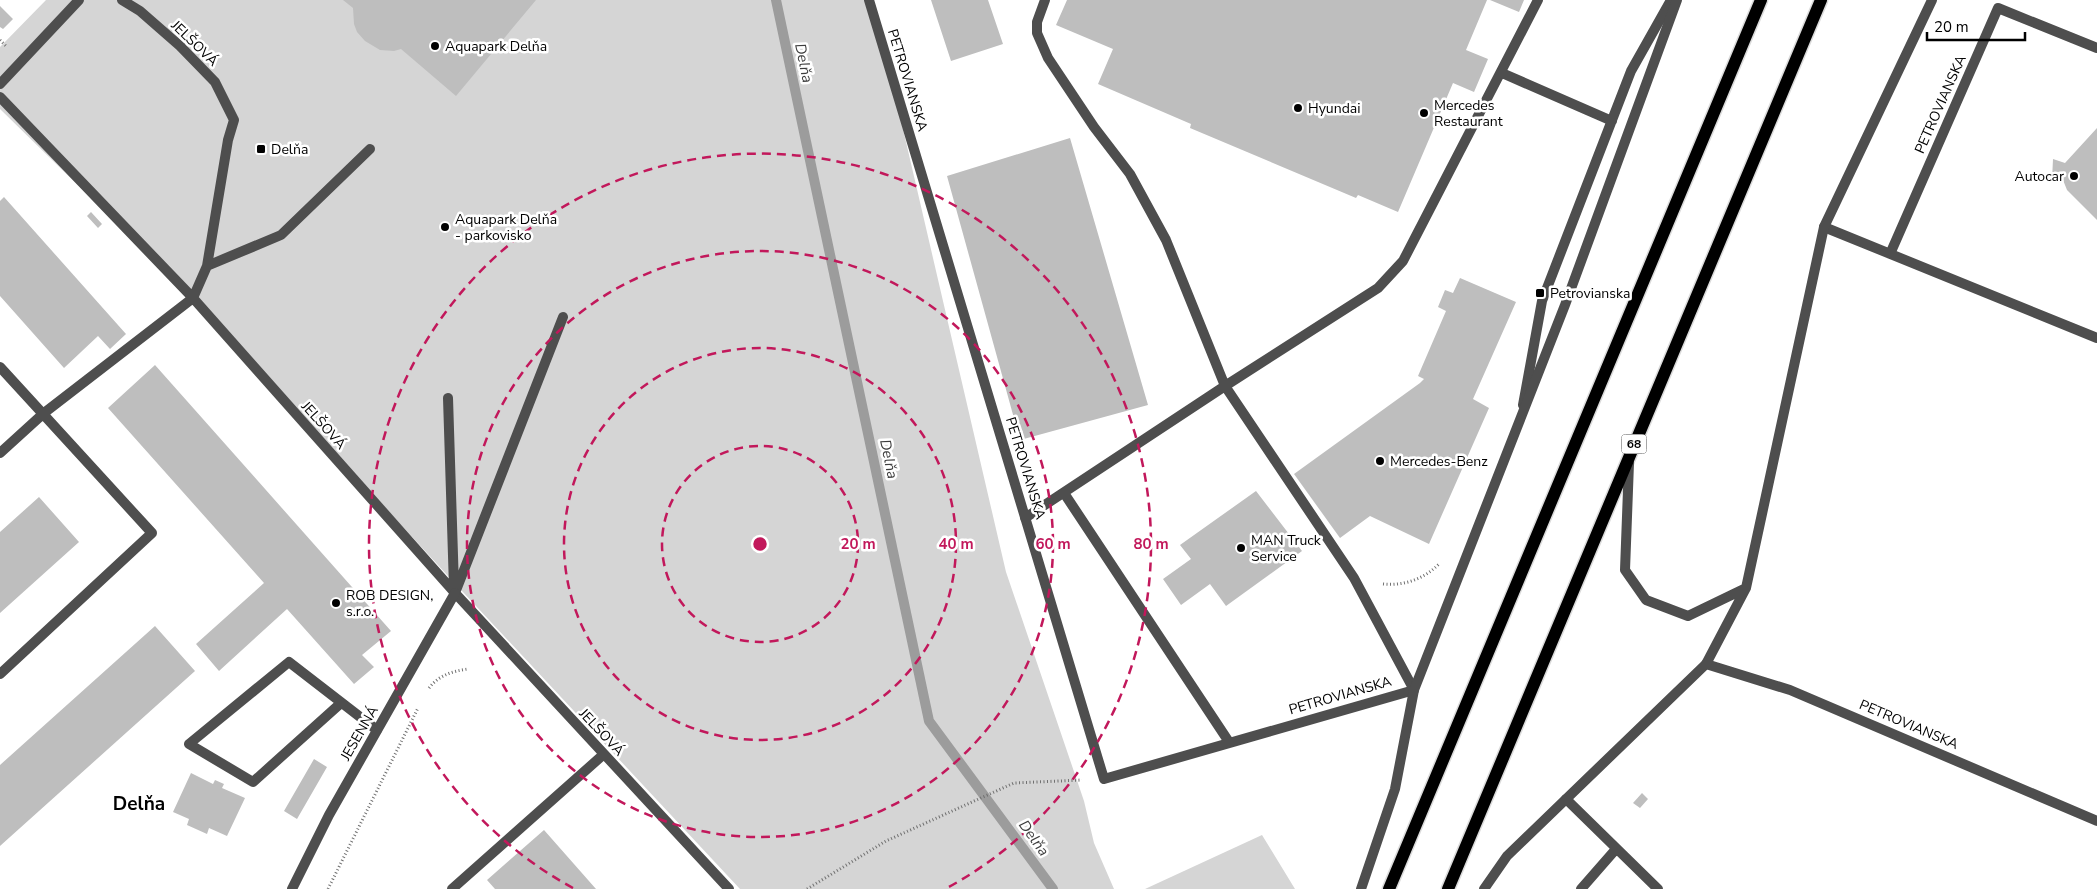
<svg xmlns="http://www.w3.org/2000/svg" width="2097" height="889" font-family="'Nunito Sans',sans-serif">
	<rect width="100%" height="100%" fill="#fff"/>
	<path fill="#d5d5d5" d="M46 0H873L1006 572 1084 801 1094 843 1114 889H740L448 576 193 298 0 109V47Z
		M1262 835 1295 889H1145Z"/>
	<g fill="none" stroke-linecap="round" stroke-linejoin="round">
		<path stroke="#9c9c9c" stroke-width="10" d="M776 0 929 721 1053 889"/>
	</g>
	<path fill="#bebebe" d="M343 0H536L456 96 401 49 394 51 380 50 365 41 357 32 354 24 353 8Z
		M931 0H988L1003 44 951 61Z
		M1067 0H1487L1466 50 1488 59 1474 92 1453 83 1398 212 1358 195 1356 198 1190 128 1191 124 1098 84 1113 49 1056 25Z
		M1490 0H1524L1519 12Z
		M0 6 13 19 3 29 0 27Z
		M2097 128V220L2067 190 2063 180 2051 183 2050 180H2052L2053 159 2065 163Z
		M1070 138 1148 405 1020 440 947 176Z
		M4 197 126 334 110 349 98 336 64 368 0 296V201Z
		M91 212 102 224 98 228 87 216Z
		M1460 278 1516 302 1473 399 1489 408 1429 544 1370 516 1340 538 1294 474 1420 383 1424 379 1418 376 1446 311 1438 307 1445 290 1453 293Z
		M155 365 391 631 362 655 374 667 354 684 287 609 219 671 196 644 264 583 108 408Z
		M1256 491 1302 551 1226 606 1210 584 1181 605 1163 579 1191 559 1180 545Z
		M39 497 79 542 0 613V532Z
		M155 626 195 671 0 846V765Z
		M314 759 327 767 297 819 284 811Z
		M191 773 213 784 215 780 224 784 222 788 245 798 227 836 209 828 207 834 187 825 189 819 173 812Z
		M1642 793 1648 799 1640 808 1633 803Z
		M544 830 596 889H495L487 880Z"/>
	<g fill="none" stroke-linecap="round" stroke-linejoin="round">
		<g stroke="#dbdbdb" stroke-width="15">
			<path id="primary" d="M1389 889 1761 0
				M1448 889 1821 0"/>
		</g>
		<path stroke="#707070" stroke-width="3" stroke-dasharray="1 2.5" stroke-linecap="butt" d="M0 40 7 47
			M1383 584C1404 586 1424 579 1439 564
			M429 688C439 675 453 671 468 669
			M328 889 418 708
			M807 889 886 841 1014 783 1082 780"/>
		<path stroke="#4e4e4e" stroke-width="10" d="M869 0 1104 779 1414 690 1354 578 1225 386 1166 240 1130 174 1094 127 1048 58 1037 33V22L1045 0
			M1502 73 1612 121
			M0 84 79 0
			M0 97 193 298 455 593 729 889
			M1824 227 2097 338
			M1890 254 1998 8 2097 48
			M207 266 281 235 370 149
			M0 367 152 533 0 674
			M448 398 454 587
			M1523 405 1542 301 1631 71 1671 0
			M0 453 44 413 193 298 207 266 228 140 234 120 215 82 180 46 140 11 122 0
			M1064 493 1229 742
			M1025 518 1225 386 1378 288 1403 261 1538 0
			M455 593 563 317
			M1706 664 1790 690 2097 821
			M341 703 253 782 189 744 289 662 377 730
			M1566 799 1658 889
			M452 889 604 754
			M1581 889 1616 849"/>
		<path stroke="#4e4e4e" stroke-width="10" d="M1629 463 1625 570 1646 600 1688 616 1746 588
			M292 889 329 815 455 593
			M1361 889 1395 789 1414 690 1565 305 1677 0
			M1484 889 1507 856 1706 664 1746 588 1824 227 1932 0"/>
		<use href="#primary" stroke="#000" stroke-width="12"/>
	</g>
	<g fill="none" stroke="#c2185b" stroke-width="2.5" stroke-dasharray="9 6">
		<circle cx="760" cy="544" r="98"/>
		<circle cx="760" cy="544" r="196"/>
		<circle cx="760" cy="544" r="293"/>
		<path d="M573 888A391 391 0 1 1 947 888"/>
	</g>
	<g fill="#000" stroke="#fff" stroke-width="2">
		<circle cx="435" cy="46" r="5"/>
		<circle cx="1298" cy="108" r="5"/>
		<circle cx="1424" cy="113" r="5"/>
		<rect x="256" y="144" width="10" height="10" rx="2.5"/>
		<circle cx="2074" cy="176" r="5"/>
		<circle cx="445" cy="227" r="5"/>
		<rect x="1535" y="288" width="10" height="10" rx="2.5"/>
		<circle cx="1380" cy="461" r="5"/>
		<circle cx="1241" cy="548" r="5"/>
		<circle cx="336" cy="603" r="5"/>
	</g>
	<g text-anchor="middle" stroke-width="5" stroke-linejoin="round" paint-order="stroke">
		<rect fill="#fff" stroke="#4c4c4c" stroke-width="1" x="1621.5" y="434.5" width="25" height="19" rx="4"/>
		<g font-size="12" font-weight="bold" fill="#000">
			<text x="1634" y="448">68</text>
		</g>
		<g font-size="14" fill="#000" stroke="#fff">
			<text transform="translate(195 43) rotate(44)" y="5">JELŠOVÁ</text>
			<text transform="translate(908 80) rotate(73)" y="5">PETROVIANSKA</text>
			<text transform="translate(1940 104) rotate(-66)" y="5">PETROVIANSKA</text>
			<text transform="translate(324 425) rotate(48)" y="5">JELŠOVÁ</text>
			<text transform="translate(1026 468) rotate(73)" y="5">PETROVIANSKA</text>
			<text transform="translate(1340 695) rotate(-16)" y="5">PETROVIANSKA</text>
			<text transform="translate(1909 724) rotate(23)" y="5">PETROVIANSKA</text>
			<text transform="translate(602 732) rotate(47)" y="5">JELŠOVÁ</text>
			<text transform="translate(359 733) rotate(-60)" y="5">JESENNÁ</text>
		</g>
		<g font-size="14" fill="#000" stroke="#fff" text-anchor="start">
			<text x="445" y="51">Aquapark Delňa</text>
			<text x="1434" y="110">Mercedes<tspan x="1434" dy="16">Restaurant</tspan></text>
			<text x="1308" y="113">Hyundai</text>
			<text x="271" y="154">Delňa</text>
			<text x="2064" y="181" text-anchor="end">Autocar</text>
			<text x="455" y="224">Aquapark Delňa<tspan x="455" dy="16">- parkovisko</tspan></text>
			<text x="1550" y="298">Petrovianska</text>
			<text x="1390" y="466">Mercedes-Benz</text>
			<text x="1251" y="545">MAN Truck<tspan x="1251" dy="16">Service</tspan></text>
			<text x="346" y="600">ROB DESIGN,<tspan x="346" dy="16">s.r.o.</tspan></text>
		</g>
		<g font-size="15" font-style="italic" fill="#3d3d3d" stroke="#fff">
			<text transform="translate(804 63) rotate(78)" y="5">Delňa</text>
			<text transform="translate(889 459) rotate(78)" y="5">Delňa</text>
			<text transform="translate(1034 838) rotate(54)" y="5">Delňa</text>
		</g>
		<g font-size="19" font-weight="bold" fill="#000" stroke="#fff">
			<text x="139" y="810">Delňa</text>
		</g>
	</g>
	<circle cx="760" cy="544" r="8" fill="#c2185b" stroke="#fff" stroke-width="2.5"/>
	<g font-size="15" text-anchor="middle" font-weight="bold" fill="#c2185b" stroke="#fff" stroke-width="5" stroke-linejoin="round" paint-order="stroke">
		<text x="858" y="549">20 m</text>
		<text x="956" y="549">40 m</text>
		<text x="1053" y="549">60 m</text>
		<text x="1151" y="549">80 m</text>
	</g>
	<path d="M1927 32v8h98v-8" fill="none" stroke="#000000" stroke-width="2.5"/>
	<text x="1934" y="32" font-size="15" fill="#000000" stroke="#ffffff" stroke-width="4" paint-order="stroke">20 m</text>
</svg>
